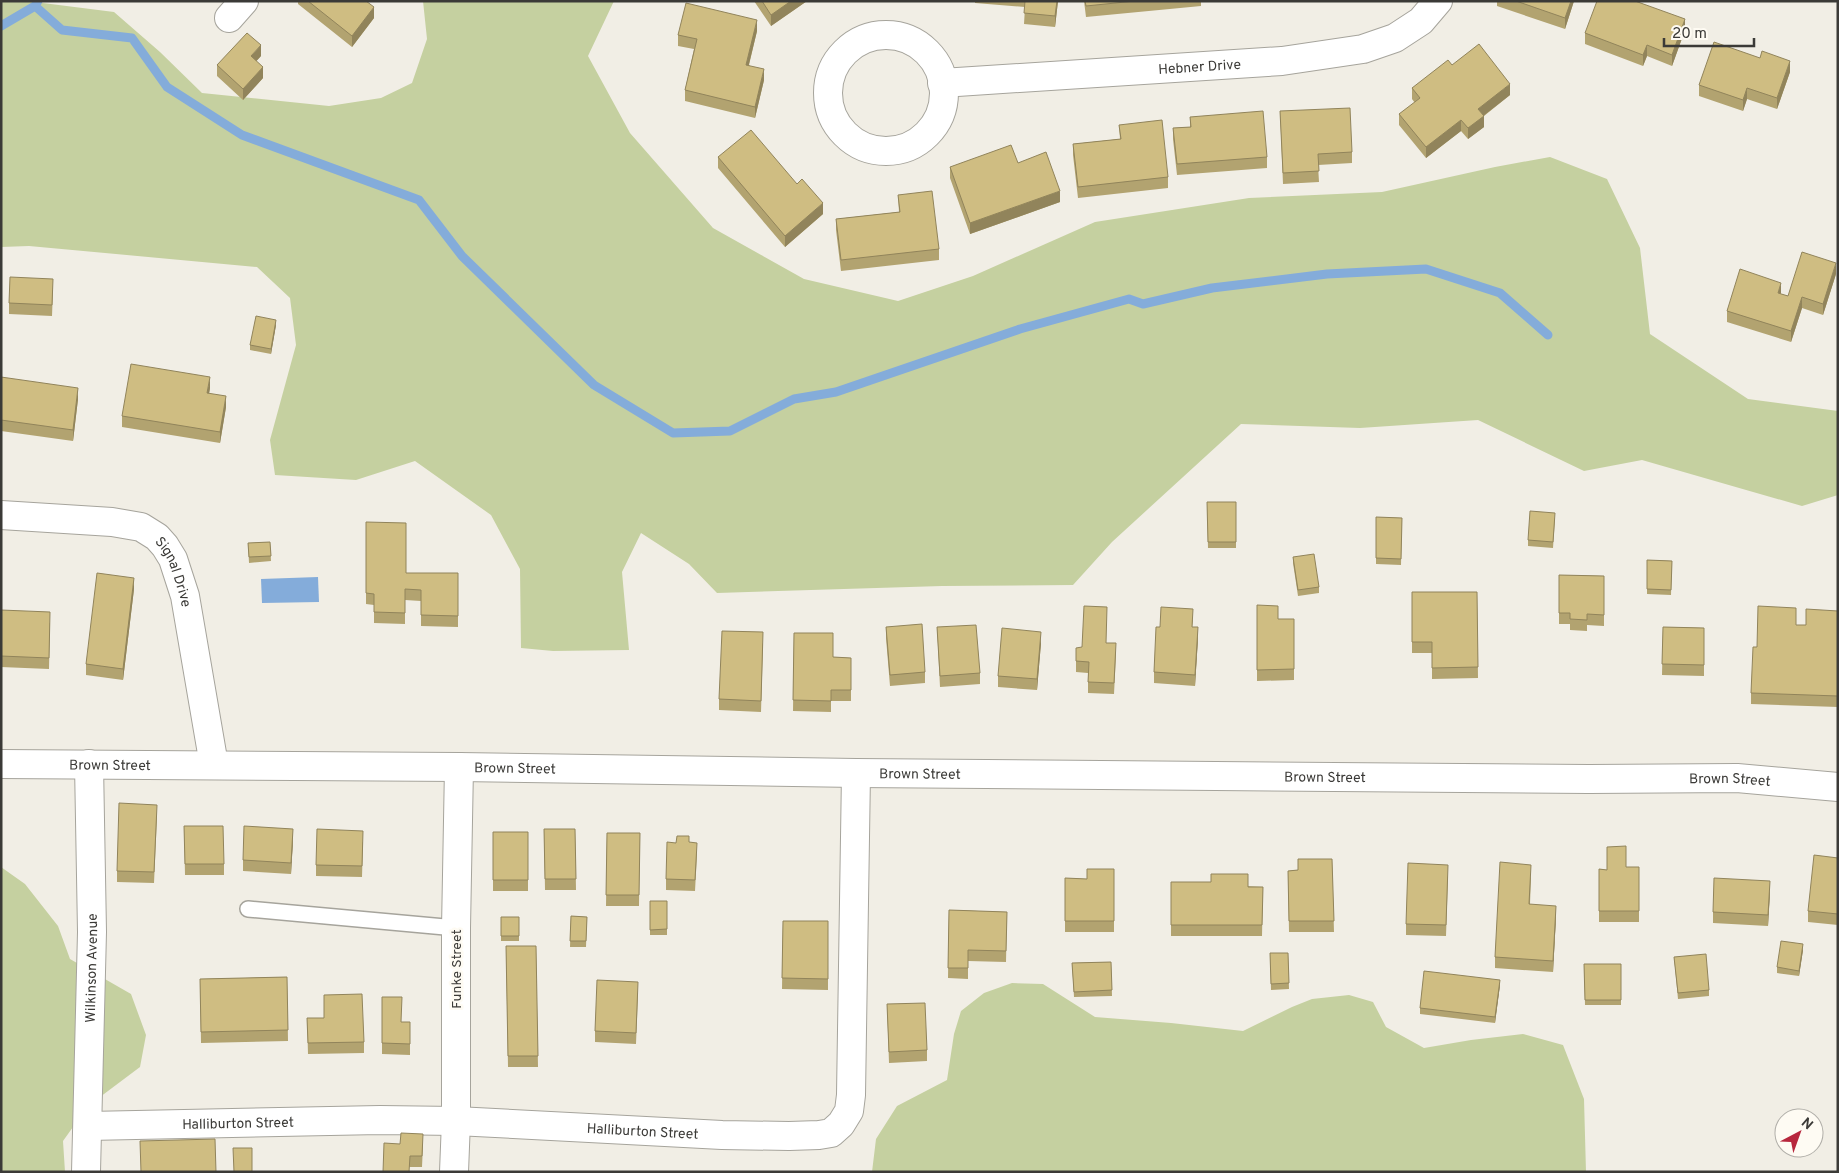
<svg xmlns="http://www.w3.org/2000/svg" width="1839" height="1173" font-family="Overpass,sans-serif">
	<rect width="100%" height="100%" fill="#f1eee5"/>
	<path fill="#c5d0a0" d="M1 1H27L114 12 160 52 202 93 329 106 381 98 412 83 427 39 423 1H614L588 56 630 133 713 228 804 279 898 301 973 276 1095 222 1249 198 1382 192 1495 167 1550 157 1607 179 1640 248 1650 334 1748 399 1838 411V495L1802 506 1642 460 1584 471 1478 420 1360 428 1241 424 1112 542 1073 585 942 586 717 593 689 564 641 533 622 572 629 650 553 651 521 648 520 569 491 515 415 461 356 480 275 475 270 440 296 345 290 298 257 267 29 246 1 247Z
		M1 867 25 884 58 926 70 959 131 994 146 1035 140 1067 88 1106 63 1141 65 1172H1Z
		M1012 983 1043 984 1095 1017 1171 1023 1243 1031 1292 1007 1312 999 1349 995 1373 1002 1386 1027 1424 1048 1471 1040 1523 1034 1563 1045 1584 1099 1586 1172H872L876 1139 897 1106 947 1080 954 1034 961 1011 984 993Z"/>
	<path fill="#84acda" d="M318 577 319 602 262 603 261 579Z"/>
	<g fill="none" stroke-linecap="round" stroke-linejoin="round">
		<path stroke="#84acda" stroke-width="9" d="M35 6 62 30 132 38 167 87 242 135 419 200 462 256 594 385 673 433 730 431 794 399 836 392 1020 329 1129 299 1143 304 1212 288 1327 274 1426 269 1500 293 1548 335
			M1 26 35 6 38 1"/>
		<g stroke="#a6a49c" stroke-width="18">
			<path id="service" d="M248 909 456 928"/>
		</g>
		<g stroke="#a6a49c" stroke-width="30">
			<g id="minor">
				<path d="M229 18 244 1"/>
				<circle cx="886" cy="93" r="58"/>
				<path id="s1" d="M942 83 1282 61 1363 49 1395 38 1421 21 1438 1"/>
				<path id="s2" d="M1 515 112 522 141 527 157 537 165 546 173 559 185 596 214 765"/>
				<path id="s3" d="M88 1126 380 1120 456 1121 722 1135 789 1136 819 1135 831 1133 841 1124 849 1111 851 1095 856 773"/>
				<path id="s4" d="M86 1172 92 932 89 764"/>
				<path d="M454 1172 456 1121V928L459 767"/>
			</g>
		</g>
		<g stroke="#a6a49c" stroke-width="30">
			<g id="tertiary">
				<path id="s5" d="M1 764 459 767 856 773 1589 779 1737 778 1838 787"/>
			</g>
		</g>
		<use href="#service" stroke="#fff" stroke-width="15"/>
		<use href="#minor" stroke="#fff" stroke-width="28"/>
		<use href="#tertiary" stroke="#fff" stroke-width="28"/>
	</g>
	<path fill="#b2a370" d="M298 1H366L374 18 352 47 298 4Z
		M754 1H807L771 26Z
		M975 1H1058L1055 27 1024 24 1025 7 975 3Z
		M1084 1H1201V6L1086 17Z
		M1497 1H1574L1565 29 1497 6Z
		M1685 30 1672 66 1647 56 1643 66 1585 44V33Z
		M757 31 749 65 764 80 755 118 685 101V90L694 49 678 46V35Z
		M261 56 256 61 263 78 243 100 217 76V65Z
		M1452 65 1510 95 1484 116V127L1468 139 1461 131 1426 158 1399 125V114L1415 103 1412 99V88Z
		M1790 72 1777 109 1747 99 1743 111 1699 96V85Z
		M1280 111 1352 152V163L1318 165 1319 182 1283 184Z
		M1190 117 1267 157V168L1177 175 1173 139V128L1190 127Z
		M1119 125 1168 177V188L1078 198 1073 155V144L1120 139Z
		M718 157 823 214 785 247 718 168Z
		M1018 163 1060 202 970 234 950 178V167Z
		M898 195 939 249V260L841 271 836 230V219L899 212Z
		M1836 274 1823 315 1802 308 1791 342 1727 322V311L1781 294 1788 296Z
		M53 290 52 316 9 314V303Z
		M276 325 271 354 250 350V345Z
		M1 377 78 399 73 441 1 431Z
		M210 388 209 394 226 407 220 443 122 427V416Z
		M1207 502H1236V548H1208Z
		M1376 517 1402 518 1401 565 1376 564Z
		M1555 518 1553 548 1528 546V540Z
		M366 522 406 573H458V627L421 626V601L405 600V624L374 623V605L366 604Z
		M270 542 271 561 249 563 248 543Z
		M1293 557 1319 587V593L1298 596 1293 563Z
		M1647 560 1672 561 1671 595 1647 594Z
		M1559 575 1604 576V626L1587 625V631L1570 630V624H1559Z
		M134 589 123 680 86 675V664Z
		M1412 592H1477L1478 678 1432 679V653H1412Z
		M1257 605 1278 619H1294V680L1257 681Z
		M1 610 50 623 49 669 1 667Z
		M1838 611V707L1751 704V693L1757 647 1796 625H1806Z
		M1193 620 1192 627 1198 638 1195 686 1154 683V672L1160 627Z
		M886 627 925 672V683L890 686 886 638Z
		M937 627 980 673V684L940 687Z
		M1663 627 1704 628V676L1662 675Z
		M794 633 833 657 851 658V701H831V712L793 711Z
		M763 643 761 712 719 710V699Z
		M1041 643 1037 690 998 687V676Z
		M1106 643 1116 654 1114 694 1088 693V673L1076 672V661Z
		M157 816 154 883 117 882V871Z
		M184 826 224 864V875H185Z
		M544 829H575L576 890H545Z
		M493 832H528V891H493Z
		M607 833H640L639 906H606Z
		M293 840 291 874 243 871V860Z
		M363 842 362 877 316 876V865Z
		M689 842 697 854 695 891 666 890V879Z
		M1838 858V925L1808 922V911Z
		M1298 859H1332L1334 932H1289L1288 871 1298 870Z
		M1626 867H1639V922H1599V869L1607 870Z
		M1114 869V932H1065V878L1087 879Z
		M1448 876 1446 936 1406 935V924Z
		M1531 876 1530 904 1556 917 1553 972 1495 968V957Z
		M1171 882 1263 887 1262 936H1171Z
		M1770 892 1768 926 1713 923V912Z
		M650 901H667V935H650Z
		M949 910 1007 912 1006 962 968 961V979L948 978Z
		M571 916 587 917 586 947H570Z
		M501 917H519V941H501Z
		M783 921H828V990L782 989Z
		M506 946H536L538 1067H508Z
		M1803 950 1799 976 1777 973V967Z
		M1270 953H1288L1289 989 1271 990Z
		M1674 957 1709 990V996L1678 999Z
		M1111 962 1112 996 1074 997 1072 963Z
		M1584 964H1621V1005H1585Z
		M287 977 288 1041 201 1043 200 979Z
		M1500 985 1495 1023 1420 1014V1008Z
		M638 993 636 1044 595 1042V1031Z
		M382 997 401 1022H410V1055L382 1054Z
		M887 1004 927 1050V1061L889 1063Z
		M307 1018 364 1042V1053L308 1054Z
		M423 1145 422 1167H410L383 1172Z"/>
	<path fill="#91845b" d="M791 1H807L771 26V15Z
		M1057 1H1058L1055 27V16Z
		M1571 1H1574L1565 29V18Z
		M374 7V18L352 47V36Z
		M1685 19V30L1672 66V55Z
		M757 20V31L746 76V65Z
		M261 45V56L251 67V56Z
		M1647 45V56L1643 66V55Z
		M1790 61V72L1777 109V98Z
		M263 67V78L243 100V89Z
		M764 69V80L755 118V107Z
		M1510 84V95L1478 120V109Z
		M1747 88V99L1743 111V100Z
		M1484 116V127L1468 139V128Z
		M1461 120V131L1426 158V147Z
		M1060 191V202L970 234V223Z
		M823 203V214L785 247V236Z
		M1836 263V274L1823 315V304Z
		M1781 283V294L1778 293Z
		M1802 297V308L1791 342V331Z
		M276 320V325L271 354V349Z
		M210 377V388L207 404V393Z
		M78 388V399L73 441V430Z
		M226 396V407L220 443V432Z
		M134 578V589L123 680V669Z
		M1198 627V638L1195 686V675Z
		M1041 632V643L1037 690V679Z
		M293 829V840L291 874V863Z
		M1770 881V892L1768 926V915Z
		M1556 906V917L1553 972V961Z
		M1803 944V950L1799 976V971Z
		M1500 980V985L1495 1023V1017Z"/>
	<path fill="#cfbd82" stroke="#91845b" d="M308 1H366L374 7 352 36Z
		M762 1H791L771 15Z
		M1025 1H1057L1055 16 1024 13Z
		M1085 1H1135L1086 6Z
		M1516 1H1571L1565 18Z
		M1597 1H1635L1685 19 1672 55 1647 45 1643 55 1585 33Z
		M686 3 757 20 746 65 764 69 755 107 685 90 697 39 678 35Z
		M247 33 261 45 251 56 263 67 243 89 217 65Z
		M1714 42 1760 58 1762 51 1790 61 1777 98 1747 88 1743 100 1699 85Z
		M1479 44 1510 84 1478 109 1484 116 1468 128 1461 120 1426 147 1399 114 1420 98 1412 88 1448 60 1452 65Z
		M1350 108 1352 152 1318 154 1319 171 1283 173 1280 111Z
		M1263 111 1267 157 1177 164 1173 128 1191 127 1190 117Z
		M1162 120 1168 177 1078 187 1073 144 1121 139 1119 125Z
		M751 130 797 184 802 179 823 203 785 236 718 157Z
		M1011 145 1018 163 1046 152 1060 191 970 223 950 167Z
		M932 191 939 249 841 260 836 219 900 212 898 195Z
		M1802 252 1836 263 1823 304 1802 297 1791 331 1727 311 1740 269 1781 283 1778 293 1788 296Z
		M10 277 53 279 52 305 9 303Z
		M256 316 276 320 271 349 250 345Z
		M131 364 210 377 207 393 226 396 220 432 122 416Z
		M1 377 78 388 73 430 1 420Z
		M1207 502H1236V542H1208Z
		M1530 511 1555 513 1553 542 1528 540Z
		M1376 517 1402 518 1401 559 1376 558Z
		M366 522 406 523V573H458V616L421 615V590L405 589V613L374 612V594L366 593Z
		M270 542 271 556 249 557 248 543Z
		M1314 554 1319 587 1298 590 1293 557Z
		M1647 560 1672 561 1671 590 1647 589Z
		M97 573 134 578 123 669 86 664Z
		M1559 575 1604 576V615L1587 614V620L1570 619V613H1559Z
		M1412 592H1477L1478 667 1432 668V642H1412Z
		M1257 605 1278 606V619H1294V669L1257 670Z
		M1084 606 1107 607 1106 643H1116L1114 683 1088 682 1089 662 1076 661V648L1082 647Z
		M1758 606 1796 608V625H1806V609L1838 611V696L1751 693 1753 647H1757Z
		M1161 607 1193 609 1192 627H1198L1195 675 1154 672 1156 627H1160Z
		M1 610 50 612 49 658 1 656Z
		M922 624 925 672 890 675 886 627Z
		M976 625 980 673 940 676 937 627Z
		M1663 627 1704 628V665L1662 664Z
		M1002 628 1041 632 1037 679 998 676Z
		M722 631 763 632 761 701 719 699Z
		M794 633H833V657L851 658V690H831V701L793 700Z
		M119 803 157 805 154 872 117 871Z
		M184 826H223L224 864H185Z
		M244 826 293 829 291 863 243 860Z
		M317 829 363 831 362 866 316 865Z
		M544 829H575L576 879H545Z
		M493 832H528V880H493Z
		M607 833H640L639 895H606Z
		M677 836H689V842L697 843 695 880 666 879 667 842 676 843Z
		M1626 846V867H1639V911H1599V869L1607 870V847Z
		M1814 855 1838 858V914L1808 911Z
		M1298 859H1332L1334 921H1289L1288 871 1298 870Z
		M1500 862 1531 865 1529 904 1556 906 1553 961 1495 957Z
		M1408 863 1448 865 1446 925 1406 924Z
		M1087 869H1114V921H1065V878L1087 879Z
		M1211 874H1248V887H1263L1262 925H1171V882H1211Z
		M1714 878 1770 881 1768 915 1713 912Z
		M650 901H667V929L650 930Z
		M949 910 1007 912 1006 951 968 950V968H948Z
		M571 916 587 917 586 941H570Z
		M501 917H519V936H501Z
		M783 921H828V979L782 978Z
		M1781 941 1803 944 1799 971 1777 967Z
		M506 946H536L538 1056H508Z
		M1270 953H1288L1289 983 1271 984Z
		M1706 954 1709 990 1678 993 1674 957Z
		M1111 962 1112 990 1074 992 1072 963Z
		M1584 964H1621V1000H1585Z
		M1424 971 1500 980 1495 1017 1420 1008Z
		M287 977 288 1030 201 1032 200 979Z
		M597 980 638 982 636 1033 595 1031Z
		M362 994 364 1042 308 1043 307 1018H324V995Z
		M382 997H402L401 1022H410V1044L382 1043Z
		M925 1003 927 1050 889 1052 887 1004Z
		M401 1133 423 1134 422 1156H410L409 1172H383L384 1143 400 1144Z
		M215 1139 216 1172H141L140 1141Z
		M233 1148H252V1172H234Z"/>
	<g text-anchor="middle" stroke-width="5" stroke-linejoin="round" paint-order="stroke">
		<g font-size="14" fill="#3b3a37" stroke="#fefbf3">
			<text dy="5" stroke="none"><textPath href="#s1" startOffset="258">Hebner Drive</textPath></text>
			<text dy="5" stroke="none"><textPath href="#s2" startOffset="199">Signal Drive</textPath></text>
			<text dy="5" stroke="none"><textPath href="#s5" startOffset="109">Brown Street</textPath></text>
			<text dy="5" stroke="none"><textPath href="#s5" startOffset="514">Brown Street</textPath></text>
			<text dy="5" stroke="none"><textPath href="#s5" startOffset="919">Brown Street</textPath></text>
			<text dy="5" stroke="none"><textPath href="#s5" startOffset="1324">Brown Street</textPath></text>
			<text dy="5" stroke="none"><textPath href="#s5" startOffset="1729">Brown Street</textPath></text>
			<text dy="5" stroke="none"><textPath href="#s4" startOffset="204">Wilkinson Avenue</textPath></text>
			<text transform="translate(456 969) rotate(-90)" y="5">Funke Street</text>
			<text dy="5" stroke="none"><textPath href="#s3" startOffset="150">Halliburton Street</textPath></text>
			<text dy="5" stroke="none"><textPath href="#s3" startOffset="555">Halliburton Street</textPath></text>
		</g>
	</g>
	<rect width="1839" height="1173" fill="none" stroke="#3b3a37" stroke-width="5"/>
	<g transform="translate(1799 1133) rotate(41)"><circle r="24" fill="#fefbf3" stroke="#b0aea8"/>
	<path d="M0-4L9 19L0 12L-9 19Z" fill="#b7263c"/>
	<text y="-8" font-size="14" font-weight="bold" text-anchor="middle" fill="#3b3a37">N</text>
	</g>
	<path d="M1664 38v8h90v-8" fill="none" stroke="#3b3a37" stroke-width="2.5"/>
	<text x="1672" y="38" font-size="15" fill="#3b3a37" stroke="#fefbf3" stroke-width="4" paint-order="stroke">20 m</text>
</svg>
